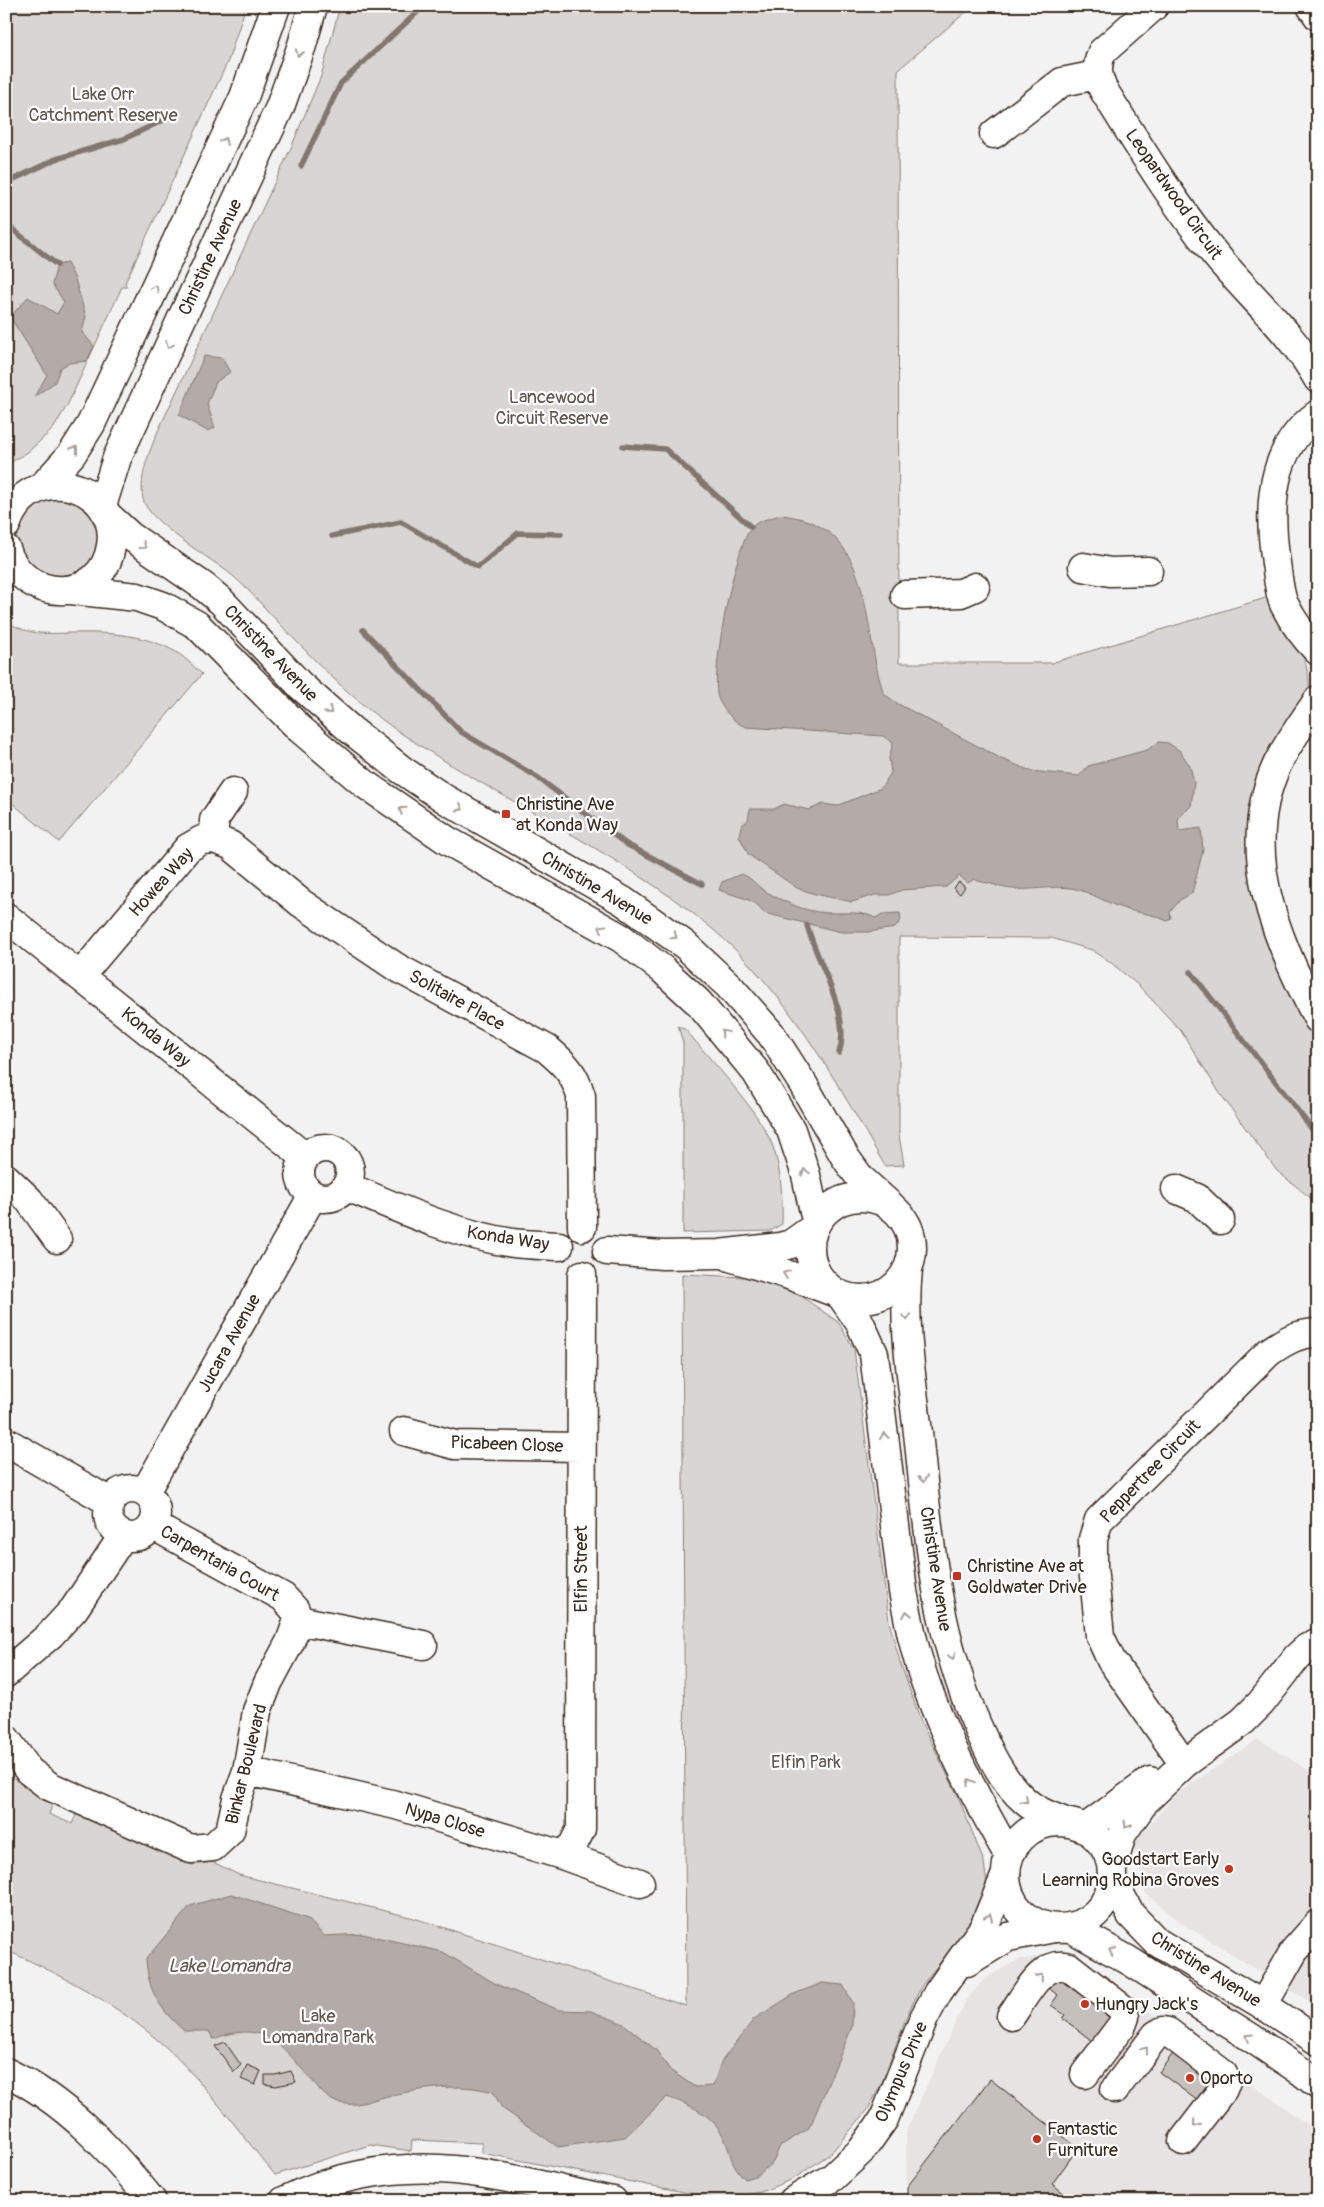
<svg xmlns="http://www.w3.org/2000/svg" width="1324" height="2207" font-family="Pangolin,sans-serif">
	<rect width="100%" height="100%" fill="#f3f2f2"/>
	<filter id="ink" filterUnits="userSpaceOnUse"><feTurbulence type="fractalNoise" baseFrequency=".02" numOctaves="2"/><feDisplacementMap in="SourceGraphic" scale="10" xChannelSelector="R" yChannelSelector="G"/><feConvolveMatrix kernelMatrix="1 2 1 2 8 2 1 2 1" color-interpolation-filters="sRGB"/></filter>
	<g filter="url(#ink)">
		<path fill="#e6e3e2" d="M1258 1739 1318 1776V2007L1183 1924 1146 1894 1133 1844 1176 1794Z
			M1050 1954 1089 1971 1199 2045 1309 2126 1318 2135V2201H907L906 2131 965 2002 985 1978 1018 1960Z"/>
		<path fill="#d8d5d2" stroke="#8a8078" d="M6 6H246L228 61 125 283 127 287H122L68 404 53 429 28 452 6 465Z
			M340 6H973L898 70 899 663H1051L1269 597C1286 626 1311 656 1309 690L1255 793 1309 1027 1318 1042V1204L1277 1171 1219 1092 1181 1031 1139 986 1109 961 1092 950 1051 938 899 937V1135L904 1165 885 1166C835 1079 787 991 709 926 613 848 497 799 395 729 351 699 315 661 279 623 264 608 250 590 233 576 213 559 148 523 143 499 139 475 149 453 158 431L290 150 321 76Z
			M55 498C81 500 99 517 98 543 98 551 94 562 88 568 82 574 72 578 64 582L22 565 14 546 16 526 36 503Z
			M6 621C31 637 48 633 76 633 109 632 147 635 176 652 186 658 194 667 202 674L59 842 6 798Z
			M678 1026 686 1030C711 1061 757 1108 772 1144 781 1167 783 1199 782 1224L770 1231 683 1233V1043Z
			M682 1274 744 1277 783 1287 801 1296 838 1322 854 1349 889 1621 900 1662 922 1724 958 1796 984 1862 987 1885 972 1923 922 1985 908 2013 881 2085 867 2111 830 2154 795 2178 761 2192 720 2199 482 2153V2143L412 2140 411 2151 370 2145 275 2175C245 2139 217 2100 185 2066 136 2014 71 1979 6 1950V1761L33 1791 53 1803 49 1814 72 1824 77 1812 192 1865 213 1862 239 1875 414 1918 686 2006Z"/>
		<path fill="#b2aba7" stroke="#827770" d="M67 263 75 279 86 317 82 332 94 346 87 361 69 363 60 368 55 382 34 397 47 375 10 317 28 297 57 314 64 302 52 284 57 265Z
			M204 356 222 358 230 372 216 382 207 404 215 428 207 431 179 415Z
			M780 515C877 523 860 626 884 694L900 705 1002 759 1031 771 1079 776 1088 766 1147 750 1159 742 1168 743 1180 751 1190 766 1194 783 1191 806 1178 819 1179 831 1201 828 1203 850 1192 893 1180 900 1170 912 1171 918 1167 921C1149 912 1139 914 1122 908 1107 903 1092 893 1076 889 1050 883 1019 896 992 884 985 882 981 883 974 879L968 883 959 876 946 887 902 890 889 895H875L852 902 815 894 797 888 749 855 739 836 741 826 748 820 750 809H774L784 804 809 810 823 804 837 806 881 788 891 773 889 758 893 743 883 736 746 727C734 723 723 710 718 698 710 675 735 544 752 527 758 520 771 518 780 515Z
			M741 874C751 877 754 883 762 889 776 898 793 906 808 910 833 917 856 908 876 918L882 914 900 913 901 920 895 928 868 932H841L764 913C757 898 733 896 719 890L722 882Z
			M231 1894 308 1919 324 1936 363 1934 443 1952 496 1984 559 2010 591 2011 624 2024 656 2050 670 2070 695 2087 713 2086 721 2062 754 2019 794 1994 822 1983 843 1985 853 2003 852 2027 812 2122 808 2129 780 2146 773 2162 758 2175 745 2179C734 2167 733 2163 728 2148 718 2117 696 2107 667 2097L625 2137 558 2147 502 2108 493 2092C459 2082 419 2089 384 2097 368 2101 357 2107 340 2103 331 2102 321 2092 316 2085 282 2048 270 2018 213 2039L209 2031H184C160 2009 148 1992 146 1959L190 1906Z"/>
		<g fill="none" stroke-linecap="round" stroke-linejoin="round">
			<path stroke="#827770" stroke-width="5.5" d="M301 166 341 83 424 6
				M6 183 56 159 124 139 174 115
				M6 224 57 265
				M623 446 665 449 751 527
				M332 536 401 522 478 567 518 533 561 534
				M363 630 461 732 537 777 626 844 702 884
				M807 925C817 963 852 1015 839 1053
				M1191 972 1318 1137"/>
		</g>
		<path fill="#c6c0bd" stroke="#3b2a1e" d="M959 882 965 887 960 894 953 888Z
			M1078 1972 1117 2000 1106 2015 1112 2019 1095 2043 1062 2018 1065 2015 1051 2005 1058 1995 1048 1988 1057 1977 1068 1986Z
			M225 2042 241 2065 234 2072 215 2046Z
			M1175 2051 1218 2083 1202 2104 1159 2072Z
			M247 2065 261 2071 255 2085 241 2079Z
			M291 2071 296 2082 276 2086 265 2084V2075H275Z
			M990 2079 1078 2148 1052 2184 1074 2201H907V2187Z"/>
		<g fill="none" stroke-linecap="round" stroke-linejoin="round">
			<g stroke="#3b2a1e" stroke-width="31">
				<path id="minor" d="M1154 6 1102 52C1096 66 1097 75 1103 89 1138 145 1172 201 1214 253 1248 295 1292 332 1318 379
					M1311 6 1318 16
					M994 134 1062 82 1097 75
					M1318 414C1269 449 1268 509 1276 563 1278 576 1279 593 1284 604 1292 620 1305 638 1318 651
					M1083 567 1110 572 1148 571
					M905 595 961 593 975 587
					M1318 700C1304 721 1288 742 1277 765 1237 851 1277 942 1318 1019
					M214 839 230 845 301 903 396 967 547 1049C565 1064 574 1073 581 1096L582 1227
					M6 917 305 1157
					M80 976 188 848 202 840 214 839V820L233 792
					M300 1173a25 25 0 1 1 50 0a25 25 0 1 1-50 0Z
					M6 1178 29 1200 57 1239
					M346 1186C400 1209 454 1234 513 1243 528 1245 544 1245 559 1246
					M1176 1189 1197 1198 1220 1220
					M607 1251 663 1255 719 1254 780 1247 791 1244 812 1229
					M730 1257 786 1274 831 1291
					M404 1431 455 1445 580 1447
					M6 1442 110 1502
					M108 1513a24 24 0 1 1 48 0a24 24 0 1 1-48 0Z
					M145 1492 313 1195
					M154 1526 283 1597 295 1610 298 1620 423 1645
					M6 1673 50 1635 74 1609 123 1536
					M6 1739 29 1771 49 1786 191 1849 213 1847 230 1831 237 1799 247 1771 257 1711 268 1683 290 1642 298 1620
					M1184 1764 1111 1660 1100 1636 1093 1567V1539L1099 1520 1269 1352C1285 1341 1298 1333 1318 1333
					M247 1771 396 1805 562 1855 640 1883
					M1084 1829 1150 1781
					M562 1855 573 1845 581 1829 582 1275
					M1112 1869 1122 1834 1145 1801 1184 1764 1243 1721 1261 1703 1297 1657 1307 1648 1318 1642
					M967 1962 1008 1937 1054 1928
					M1263 2005 1294 1951 1318 1924
					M1011 2016C1025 1997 1041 1959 1069 1967L1123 2009 1125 2017 1122 2025 1085 2074
					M6 2072C66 2101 111 2150 152 2201
					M1115 2089 1156 2035 1163 2031 1168 2032 1223 2074 1226 2081 1223 2089 1183 2141
					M284 2201C330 2177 389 2166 440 2169 498 2172 557 2190 613 2201
					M793 2201 833 2177 862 2150 884 2119 924 2018 938 1992 984 1927 1006 1874"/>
			</g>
			<g stroke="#3b2a1e" stroke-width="31">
				<path id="major" d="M43 486 72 454 91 424 244 97 276 6
					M102 506 117 458 280 107 302 45 313 6
					M106 514 130 536 203 586 221 601 301 686 351 730 402 770 445 799 623 901 685 945 729 986 771 1034 803 1084 845 1157 861 1179 892 1207
					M6 525C29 457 121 483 111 546 102 605 23 604 6 549
					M71 590 137 597 163 606 197 625 300 729 366 785 448 841 621 938 662 969 698 1002 756 1072 791 1130 806 1175 814 1212 818 1219
					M810 1248a51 51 0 1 1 102 0a51 51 0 1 1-102 0Z
					M908 1269C902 1326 913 1385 919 1442 929 1540 936 1633 977 1725 989 1752 1002 1781 1025 1801 1037 1812 1053 1817 1068 1823
					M842 1297 860 1323 874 1354 903 1591C909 1623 915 1654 926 1684 947 1743 978 1802 1009 1856
					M1006 1875a53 53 0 1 1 106 0a53 53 0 1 1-106 0Z
					M1112 1879 1131 1915 1157 1942 1263 2005 1318 2041
					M1069 1927 1128 1960 1250 2037 1302 2072 1318 2085"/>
			</g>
			<use href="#minor" stroke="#fff" stroke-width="28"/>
			<use href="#major" stroke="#fff" stroke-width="28"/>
		</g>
		<defs><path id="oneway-chevron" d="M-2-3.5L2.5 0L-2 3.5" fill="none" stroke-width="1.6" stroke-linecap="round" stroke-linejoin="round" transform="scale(1.25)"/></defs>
		<g stroke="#a79f9a">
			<use href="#oneway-chevron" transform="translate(299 53) rotate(110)"/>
			<use href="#oneway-chevron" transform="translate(224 141) rotate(-65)"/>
			<use href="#oneway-chevron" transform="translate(155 288) rotate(-65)"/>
			<use href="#oneway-chevron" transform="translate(169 345) rotate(115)"/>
			<use href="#oneway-chevron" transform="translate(75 449) rotate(-54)"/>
			<use href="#oneway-chevron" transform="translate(143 546) rotate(36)"/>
			<use href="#oneway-chevron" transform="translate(329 711) rotate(42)"/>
			<use href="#oneway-chevron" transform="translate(460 808) rotate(30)"/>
			<use href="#oneway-chevron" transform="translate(402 810) rotate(-146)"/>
			<use href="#oneway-chevron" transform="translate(602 928) rotate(-151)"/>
			<use href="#oneway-chevron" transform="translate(674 936) rotate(37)"/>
			<use href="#oneway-chevron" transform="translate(724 1033) rotate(-130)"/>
			<use href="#oneway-chevron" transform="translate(805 1172) rotate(-106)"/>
			<use href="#oneway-chevron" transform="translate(786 1274) rotate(-161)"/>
			<use href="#oneway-chevron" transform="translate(907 1317) rotate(84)"/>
			<use href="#oneway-chevron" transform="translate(884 1436) rotate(-97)"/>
			<use href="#oneway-chevron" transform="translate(923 1479) rotate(84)"/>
			<use href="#oneway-chevron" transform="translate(907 1614) rotate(-100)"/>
			<use href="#oneway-chevron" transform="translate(952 1656) rotate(72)"/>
			<use href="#oneway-chevron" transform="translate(970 1782) rotate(-118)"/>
			<use href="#oneway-chevron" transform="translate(1025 1800) rotate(43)"/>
			<use href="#oneway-chevron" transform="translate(1127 1825) rotate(121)"/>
			<use href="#oneway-chevron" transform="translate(989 1917) rotate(-66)"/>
			<use href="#oneway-chevron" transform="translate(1112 1951) rotate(-153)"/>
			<use href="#oneway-chevron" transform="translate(1040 1977) rotate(-49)"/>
			<use href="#oneway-chevron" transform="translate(1249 2037) rotate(-148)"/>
			<use href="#oneway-chevron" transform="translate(1145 2050) rotate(-53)"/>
			<use href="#oneway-chevron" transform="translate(1196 2124) rotate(128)"/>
		</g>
	</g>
	<g fill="#c8321e" stroke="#fff" stroke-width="2">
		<rect x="501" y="809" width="10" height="10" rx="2.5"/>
		<rect x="952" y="1571" width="10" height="10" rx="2.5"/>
		<circle cx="1229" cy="1869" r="5"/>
		<circle cx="1085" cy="2004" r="5"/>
		<circle cx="1190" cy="2078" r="5"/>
		<circle cx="1037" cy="2139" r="5"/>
	</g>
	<g text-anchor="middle" stroke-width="4.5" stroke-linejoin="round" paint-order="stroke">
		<g font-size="18" fill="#62554b" stroke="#fff">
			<text x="103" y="100">Lake Orr<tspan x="103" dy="21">Catchment Reserve</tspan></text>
			<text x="552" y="403">Lancewood<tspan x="552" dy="21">Circuit Reserve</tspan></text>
			<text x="806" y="1768">Elfin Park</text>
			<text x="318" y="2022">Lake<tspan x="318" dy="21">Lomandra Park</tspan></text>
		</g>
		<g font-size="18" fill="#3b2a1e" stroke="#fff">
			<text transform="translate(1174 194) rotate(55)" y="6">Leopardwood Circuit</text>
			<text transform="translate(210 257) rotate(-65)" y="6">Christine Avenue</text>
			<text transform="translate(271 653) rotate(46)" y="6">Christine Avenue</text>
			<text transform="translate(161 882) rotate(-48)" y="6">Howea Way</text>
			<text transform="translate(597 888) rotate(31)" y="6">Christine Avenue</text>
			<text transform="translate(457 1000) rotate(29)" y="6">Solitaire Place</text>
			<text transform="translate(156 1037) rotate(39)" y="6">Konda Way</text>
			<text transform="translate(508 1238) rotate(9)" y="6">Konda Way</text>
			<text transform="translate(229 1343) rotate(-61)" y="6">Jucara Avenue</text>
			<text transform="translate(507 1444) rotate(2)" y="6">Picabeen Close</text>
			<text transform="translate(1150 1471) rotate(-46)" y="6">Peppertree Circuit</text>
			<text transform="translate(220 1563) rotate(30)" y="6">Carpentaria Court</text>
			<text transform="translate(581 1569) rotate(-90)" y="6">Elfin Street</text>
			<text transform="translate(936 1569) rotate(81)" y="6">Christine Avenue</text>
			<text transform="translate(246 1764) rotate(-76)" y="6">Binkar Boulevard</text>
			<text transform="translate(445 1820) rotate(17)" y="6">Nypa Close</text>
			<text transform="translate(1206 1969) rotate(32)" y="6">Christine Avenue</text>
			<text transform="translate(901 2072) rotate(-67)" y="6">Olympus Drive</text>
		</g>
		<g font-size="18" fill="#3b2a1e" stroke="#fff" text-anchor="start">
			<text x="516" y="810">Christine Ave<tspan x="516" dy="21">at Konda Way</tspan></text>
			<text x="967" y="1572">Christine Ave at<tspan x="967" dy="21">Goldwater Drive</tspan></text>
			<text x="1219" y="1865" text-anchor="end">Goodstart Early<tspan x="1219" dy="21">Learning Robina Groves</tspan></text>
			<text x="1095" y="2010">Hungry Jack's</text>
			<text x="1200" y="2084">Oporto</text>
			<text x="1047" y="2135">Fantastic<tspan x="1047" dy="21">Furniture</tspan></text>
		</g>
		<g font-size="19" font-style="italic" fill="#65574e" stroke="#fff">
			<text x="229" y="1972">Lake Lomandra</text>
		</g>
	</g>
	<rect width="1324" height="2207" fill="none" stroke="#fff" stroke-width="25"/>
	<rect x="12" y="12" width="1299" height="2182" fill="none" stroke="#3b2a1e" stroke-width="2" filter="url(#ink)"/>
</svg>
